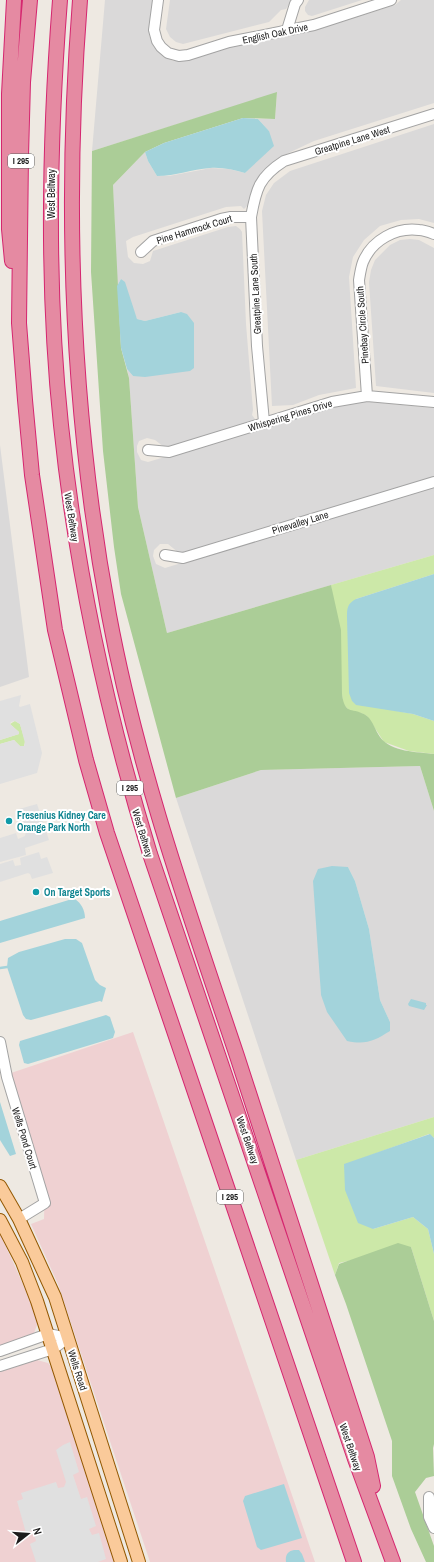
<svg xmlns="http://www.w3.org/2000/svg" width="434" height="1562" font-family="'Archivo Narrow',sans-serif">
	<rect width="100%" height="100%" fill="#eee9e2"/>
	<path fill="#dad9d9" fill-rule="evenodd" d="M105 0H153L149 35 154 47 163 56 173 61H185L231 47 325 27 395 5 401 0H434V103L314 141 280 157 264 170 256 181 247 206 244 209 241 206 226 207 133 237 126 241 128 257 134 263 143 264 150 261 153 251 228 227 236 226 240 229 242 232 246 324 253 410 252 415 255 419 252 421 169 447H164L155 440 147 438 139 441 137 446V452L141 460 148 462 329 408 355 402H371L434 408V477L185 553H179L168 544H160L154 550 153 556 156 564 165 568 434 486V555L167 633 138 507 129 378 127 369 133 376 181 312 145 321 137 319 121 279 117 286 113 185 145 152 148 161 157 176H169L211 168 229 169 245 173 253 165 269 131 258 119H275L277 93 92 151Z
		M170 0H292L286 9 281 10 269 22 183 44 176 42 170 37 166 29Z
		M309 0H362L312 16 308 15 305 11V7Z
		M434 124V223L419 219 401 220 380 226 364 240 353 257 349 277 356 388 319 395 293 405 272 406 262 211 266 195 274 183 290 171Z
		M410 239 419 240 434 248V393L376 386 369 282 371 270 375 260 390 245 400 240Z
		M0 445 29 677 0 687Z
		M420 766 434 811V1117L296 1160 176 798 261 770ZM348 867 355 881 369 929 380 1000 390 1022 321 995 320 969Z"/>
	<path fill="#efd1d2" d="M133 1032 315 1562H150L58 1284 31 1224 44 1219 45 1186 11 1073Z
		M0 1233 38 1318 37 1325 34 1333 26 1340 0 1348Z
		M37 1360 48 1363 54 1370 114 1562H0V1372Z"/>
	<path fill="#cce8a8" d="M434 555V574L356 599 392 710 413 714 434 721V754L409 751 384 742 367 716 361 713 350 711 343 704 331 585Z
		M15 721 20 724 25 741 24 746H20L14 740 0 744V740L19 734V732L10 724Z
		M434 1117V1138L429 1134 344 1165 373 1229 413 1217 428 1229 434 1254V1321L411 1247 339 1263 335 1275 296 1160Z"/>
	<path fill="#abcd97" d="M277 92 275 119 243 118 164 143 145 152 113 185 121 348 129 378 138 507 167 633 331 585 341 630 342 694C345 717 353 706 367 716 373 721 375 730 380 737 391 752 417 752 434 754V811L420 766 261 770 176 798 121 594 114 547 103 451 91 272 92 151Z
		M398 1243 411 1247 434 1321V1444L433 1448 434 1476 426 1478 415 1492 434 1546V1562H426L411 1529 392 1476V1441L346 1304 335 1275 339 1264Z"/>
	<path fill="#e0e0e0" d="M21 695 19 706 20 707 30 704 42 753 37 773 0 784V744L14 740 20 746H24L25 743 20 724 15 721 11 722 10 724 19 732V734L0 740V701Z
		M37 804 49 840 25 848 26 855 0 862V838L16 833 18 839 25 836 26 832 19 809Z
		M39 852 41 859 47 857 53 873 32 879 30 874 28 873 0 882V864L13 860 15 866 21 865 20 858Z
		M70 1442 79 1472 73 1475 81 1499 87 1497 96 1526 89 1529 92 1535 99 1533 106 1559 98 1562H36L30 1544 36 1541 33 1530 26 1533 17 1501 23 1499 21 1493 56 1482 58 1488 64 1487 66 1482 56 1450 63 1445Z"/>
	<path fill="#a3d3db" d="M243 118 258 119 269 131 274 146 245 173C234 170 222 167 210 168 192 169 176 176 157 176L148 161 145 152 164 143Z
		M121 279 125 282 137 319 145 321 181 312 187 314 194 323V368L190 371 145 377 133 376 127 369 121 348 117 286Z
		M434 574V721L413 714 356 705 352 701 349 693 347 618C347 608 347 604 356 599Z
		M332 866 348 867 355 881 369 929 380 1000 390 1022V1031C374 1041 366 1045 347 1041L327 1012 321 995 313 881 318 869Z
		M72 899H75C81 903 85 910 85 918L0 943V921Z
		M65 939H76L82 943 95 980 100 985 106 988 102 1002 100 1001 31 1020 26 1019 23 1015 7 967 8 958 19 952Z
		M411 999 426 1003V1005H427L424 1010 409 1006 408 1004Z
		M106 1015 110 1017 115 1032 113 1038 28 1064 24 1063 19 1045 20 1041Z
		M0 1102 16 1154 10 1156 0 1140Z
		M430 1134 434 1138V1254L428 1229 413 1217 373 1229 358 1223 345 1190 344 1164Z
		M284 1484 302 1538 261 1550 257 1547 243 1501 245 1496Z
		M294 1550H299L302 1554 305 1562H286C285 1555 288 1551 294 1550Z"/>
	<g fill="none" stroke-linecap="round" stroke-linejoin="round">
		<path stroke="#a3d3db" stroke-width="2.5" d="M0 968 7 967"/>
		<g stroke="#a3a3a3" stroke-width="12">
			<path id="minor" d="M158 0 154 30 157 41 161 47 168 53 179 56 188 55 229 42 314 25 391 0
				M287 30 295 4 298 0
				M141 252 153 241 221 219 231 217H251
				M367 396 359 280C360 274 361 267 363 262 372 240 396 227 419 230 424 230 429 232 434 234
				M264 422 257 346 251 217C256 189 259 177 284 161L434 114
				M148 450 169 452 332 402 367 396 434 402
				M165 555 183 558 434 482
				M0 1042 7 1077 45 1203 19 1219
				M0 1351 48 1334 68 1338 53 1349 0 1366
				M429 1497V1517L434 1528"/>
		</g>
		<g stroke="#935802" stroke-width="14">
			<path id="major" d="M0 1186 19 1219 55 1297 139 1562
				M0 1220 22 1262 37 1301 121 1562"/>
		</g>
		<g stroke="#d5266f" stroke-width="16">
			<path id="highway" d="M30 0 23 82 21 156 19 323 25 400 32 475 55 630 86 760 107 833 354 1562
				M60 0C49 142 46 284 61 425 76 571 107 714 150 854L355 1459 393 1562
				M80 0C64 205 71 412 109 615 137 766 188 910 237 1056 281 1189 324 1323 367 1457L373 1486
				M12 261 9 229V94L14 0"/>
		</g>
		<use href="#minor" stroke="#fff" stroke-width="10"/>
		<use href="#major" stroke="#faca9a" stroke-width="12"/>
		<use href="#highway" stroke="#e58aa2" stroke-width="14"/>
	</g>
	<g fill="#0f9aa8" stroke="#fff" stroke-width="1.5">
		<circle cx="9" cy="821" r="4"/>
		<circle cx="36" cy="892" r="4"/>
	</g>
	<g text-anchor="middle" stroke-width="4" stroke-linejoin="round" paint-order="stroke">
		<g fill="#fff" stroke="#606060" stroke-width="1">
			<rect x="8" y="154" width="26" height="14" rx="3"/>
			<rect x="117" y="781" width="26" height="14" rx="3"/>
			<rect x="217" y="1190" width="26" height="14" rx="3"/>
		</g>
		<g font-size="9" font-weight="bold" fill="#1c1c1c">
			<text x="21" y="164">I 295</text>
			<text x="130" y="791">I 295</text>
			<text x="230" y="1200">I 295</text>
		</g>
		<g font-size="10" fill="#1c1c1c" stroke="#fff">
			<text transform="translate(275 33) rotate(-12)" y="4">English Oak Drive</text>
			<text transform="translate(352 140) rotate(-17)" y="4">Greatpine Lane West</text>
			<text transform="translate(51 194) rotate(-90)" y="4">West Beltway</text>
			<text transform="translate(194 229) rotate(-17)" y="4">Pine Hammock Court</text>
			<text transform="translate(255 294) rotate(-93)" y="4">Greatpine Lane South</text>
			<text transform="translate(362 325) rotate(-94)" y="4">Pinebay Circle South</text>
			<text transform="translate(290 415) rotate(-17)" y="4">Whispering Pines Drive</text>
			<text transform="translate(72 517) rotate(81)" y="4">West Beltway</text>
			<text transform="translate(300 522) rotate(-17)" y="4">Pinevalley Lane</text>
			<text transform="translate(143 833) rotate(73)" y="4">West Beltway</text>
			<text transform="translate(25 1138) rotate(73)" y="4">Wells Pond Court</text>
			<text transform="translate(248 1140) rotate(71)" y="4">West Beltway</text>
			<text transform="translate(78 1370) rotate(72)" y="4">Wells Road</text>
			<text transform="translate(351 1447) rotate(71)" y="4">West Beltway</text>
		</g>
		<g font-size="10" font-weight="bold" fill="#0d838f" stroke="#fff" text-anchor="start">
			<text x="17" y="819">Fresenius Kidney Care<tspan x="17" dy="12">Orange Park North</tspan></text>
			<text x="44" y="896">On Target Sports</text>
		</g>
	</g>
	<g transform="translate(28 1534) rotate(73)" stroke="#ffffff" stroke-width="3" paint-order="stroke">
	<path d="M0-3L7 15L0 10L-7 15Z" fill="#1c1c1c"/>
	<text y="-6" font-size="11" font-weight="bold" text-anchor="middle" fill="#1c1c1c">N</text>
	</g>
</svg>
